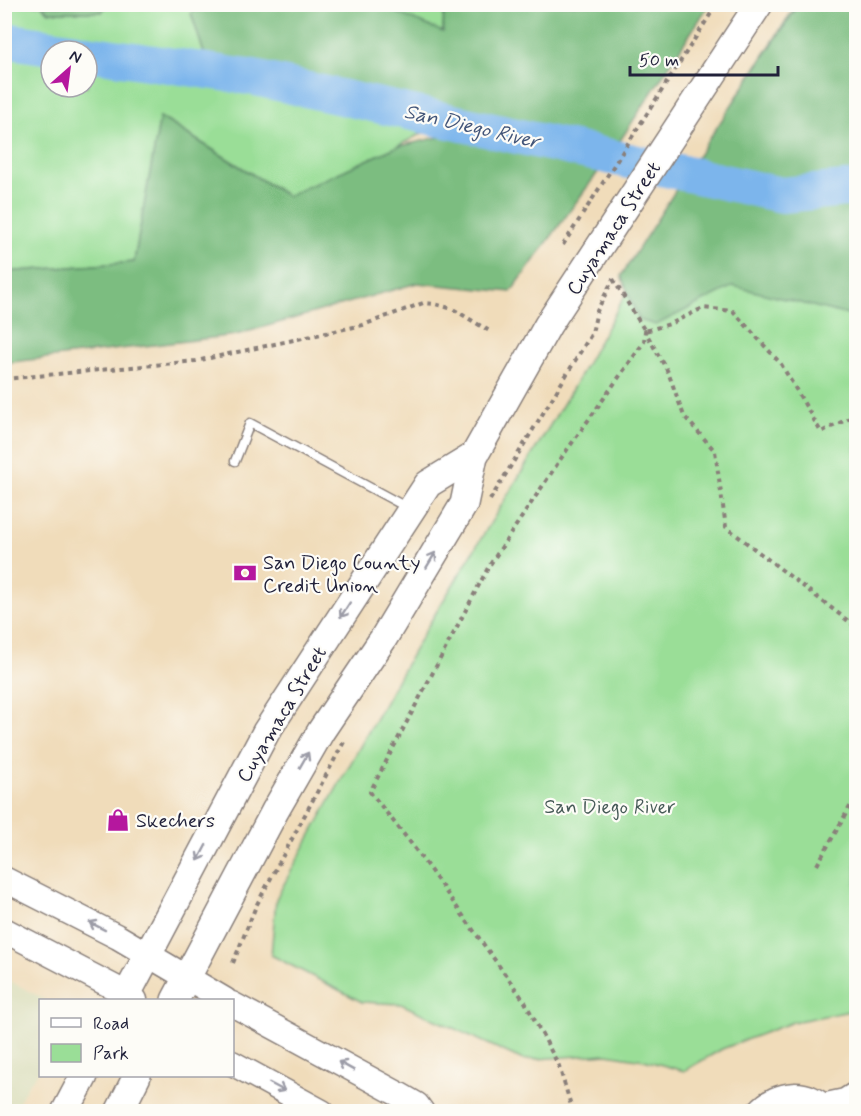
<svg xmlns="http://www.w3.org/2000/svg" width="861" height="1116" font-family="Mynerve,sans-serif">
	<rect width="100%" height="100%" fill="#fdfcf7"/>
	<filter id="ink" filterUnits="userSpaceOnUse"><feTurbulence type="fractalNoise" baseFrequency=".0167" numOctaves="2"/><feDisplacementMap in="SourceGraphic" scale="12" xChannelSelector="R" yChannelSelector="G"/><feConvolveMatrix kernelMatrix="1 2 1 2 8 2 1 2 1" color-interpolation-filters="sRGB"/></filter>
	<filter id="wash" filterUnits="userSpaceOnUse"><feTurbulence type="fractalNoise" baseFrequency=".008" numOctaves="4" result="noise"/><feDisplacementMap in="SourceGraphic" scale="24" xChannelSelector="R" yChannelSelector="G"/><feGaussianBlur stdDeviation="1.35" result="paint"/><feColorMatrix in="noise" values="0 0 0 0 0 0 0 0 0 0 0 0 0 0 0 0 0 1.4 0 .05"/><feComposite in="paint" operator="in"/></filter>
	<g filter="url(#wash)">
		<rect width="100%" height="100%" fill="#f0dcba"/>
		<path fill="#dbdebc" d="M4 978 46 1000H40V1070L29 1083 14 1111H5Z"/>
		<path fill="#9ade97" stroke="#5e8069" stroke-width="1.5" d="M5 5H41L50 12H102L106 5H200L191 13 204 53 106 47 5 33Z
			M378 5H444L443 33Z
			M796 5H856V1010L793 1022 722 1049 684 1071 644 1060 607 1054 523 1060 401 1004 362 1002 271 955 276 899 320 818 426 629 571 391 632 283 666 214 726 114Z
			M4 47 51 55V87H87V61L226 83 430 129 396 147 288 196 160 117 134 262 5 272Z"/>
		<path fill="#7bbd80" stroke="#4e705e" stroke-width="1.5" d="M200 4 378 5 443 32 444 5H709L616 147 204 53 191 13Z
			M799 4 856 5V180L781 188 693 163Z
			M41 5H106L102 12H49Z
			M160 117 287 196 396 147 443 136 601 168 511 292 417 283 236 335 5 363V272L134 262Z
			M684 177 782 200 856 192V317L733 286 656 325 639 320 621 276Z"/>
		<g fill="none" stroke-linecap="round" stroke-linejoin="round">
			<path stroke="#7cb5ec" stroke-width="36" d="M4 40 77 51
				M87 53 255 78 782 195 856 188"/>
		</g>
	</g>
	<g filter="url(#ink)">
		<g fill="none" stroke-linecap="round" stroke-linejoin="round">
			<g stroke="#897f7a" stroke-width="11">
				<path id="lane" d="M235 461 250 423 408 508"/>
			</g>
			<g stroke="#897f7a" stroke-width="27">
				<path id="secondary" d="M4 879 118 937 225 1000
					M4 930 127 994 135 1000
					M232 1004 398 1094 417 1105 422 1112
					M232 1063 322 1112
					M822 1106 845 1101 856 1094
					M759 1112C777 1091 810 1088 828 1112"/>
			</g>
			<g stroke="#897f7a" stroke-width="30">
				<path id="primary" d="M124 1000 266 732 428 484 474 456
					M175 1000 275 811 321 731 383 639 464 504 474 456 548 325 759 4
					M65 1112 84 1076
					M119 1112 137 1076"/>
			</g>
			<path stroke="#897f7a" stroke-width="4" stroke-dasharray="4.5 4.5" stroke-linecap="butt" d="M563 245 717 4
				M613 279 645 331 670 324 703 308 733 311 781 364 821 432 856 415
				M4 379 196 361 363 325 423 303 435 304 453 309 491 332
				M490 500 592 333 597 311 613 279
				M817 865 856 796
				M233 963 256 906 345 740
				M573 1112 559 1066 525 1002 410 842 370 792 489 566 562 457 644 342 645 331 668 372 684 416 715 451 726 527 856 627"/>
			<use href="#lane" stroke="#fff" stroke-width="8"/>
			<use href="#secondary" stroke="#fff" stroke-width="24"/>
			<use href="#primary" stroke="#fff" stroke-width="27"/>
		</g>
		<defs><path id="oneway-shaft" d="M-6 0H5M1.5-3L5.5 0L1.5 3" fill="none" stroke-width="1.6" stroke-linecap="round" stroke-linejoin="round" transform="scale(1.5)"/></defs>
		<g stroke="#9c9ca7">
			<use href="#oneway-shaft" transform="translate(431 560) rotate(-59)"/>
			<use href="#oneway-shaft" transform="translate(345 610) rotate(123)"/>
			<use href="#oneway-shaft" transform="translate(304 760) rotate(-60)"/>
			<use href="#oneway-shaft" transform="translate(202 853) rotate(118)"/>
			<use href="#oneway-shaft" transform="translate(97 926) rotate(-153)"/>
			<use href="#oneway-shaft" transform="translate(346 1066) rotate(-151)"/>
			<use href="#oneway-shaft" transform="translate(277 1087) rotate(28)"/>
		</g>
	</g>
	<defs>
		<g id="bank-bare" transform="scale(1.8)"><path d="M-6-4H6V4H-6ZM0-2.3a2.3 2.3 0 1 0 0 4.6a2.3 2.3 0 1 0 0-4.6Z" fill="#b5179e" stroke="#fdfcf7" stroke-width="2.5" paint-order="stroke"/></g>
		<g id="shop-bare" transform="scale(1.8)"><path d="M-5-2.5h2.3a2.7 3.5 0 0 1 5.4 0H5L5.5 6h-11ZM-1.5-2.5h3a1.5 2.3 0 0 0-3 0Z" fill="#b5179e" stroke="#fdfcf7" stroke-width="2.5" paint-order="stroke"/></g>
	</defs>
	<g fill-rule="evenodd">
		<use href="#bank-bare" x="245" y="573"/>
		<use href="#shop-bare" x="118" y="820"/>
	</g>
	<g text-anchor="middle" stroke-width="4.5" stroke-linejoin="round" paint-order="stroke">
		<g font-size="20" fill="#22223b" stroke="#fdfcf7">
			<text transform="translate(613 228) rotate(-57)" y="7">Cuyamaca Street</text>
			<text transform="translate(281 714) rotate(-59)" y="7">Cuyamaca Street</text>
		</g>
		<g font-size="20" fill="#22223b" stroke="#fdfcf7" text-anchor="start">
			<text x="263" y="569">San Diego County<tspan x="263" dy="23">Credit Union</tspan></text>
			<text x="136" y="827">Skechers</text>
		</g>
		<g font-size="20" fill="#465a57" stroke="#fdfcf7">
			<text x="610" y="813">San Diego River</text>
		</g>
		<g font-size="21" font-style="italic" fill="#425579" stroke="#fdfcf7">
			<text transform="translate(472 126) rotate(13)" y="7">San Diego River</text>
		</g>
	</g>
	<rect width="861" height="1116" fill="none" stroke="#fdfcf7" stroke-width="24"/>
	<rect x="39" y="999" width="195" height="78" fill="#fdfcf7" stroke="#a5a5ac" stroke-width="1.5"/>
	<rect x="51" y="1018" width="30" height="9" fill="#ffffff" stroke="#a5a5ac" stroke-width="1.5"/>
	<text x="93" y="1029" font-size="18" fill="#22223b">Road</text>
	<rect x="51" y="1044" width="30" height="18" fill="#9ade97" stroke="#a5a5ac" stroke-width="1.5"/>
	<text x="93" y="1059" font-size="18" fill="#22223b">Park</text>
	<g transform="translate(69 69) rotate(28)"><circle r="28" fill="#fdfcf7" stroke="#a5a5ac" stroke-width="1.5"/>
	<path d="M0-4.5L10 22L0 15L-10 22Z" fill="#b5179e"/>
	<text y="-9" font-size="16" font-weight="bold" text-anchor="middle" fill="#22223b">N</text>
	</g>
	<path d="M630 66v9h148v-9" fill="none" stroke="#22223b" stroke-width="3"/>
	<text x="639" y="66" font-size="18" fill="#22223b" stroke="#fdfcf7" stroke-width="4.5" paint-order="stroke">50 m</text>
</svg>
